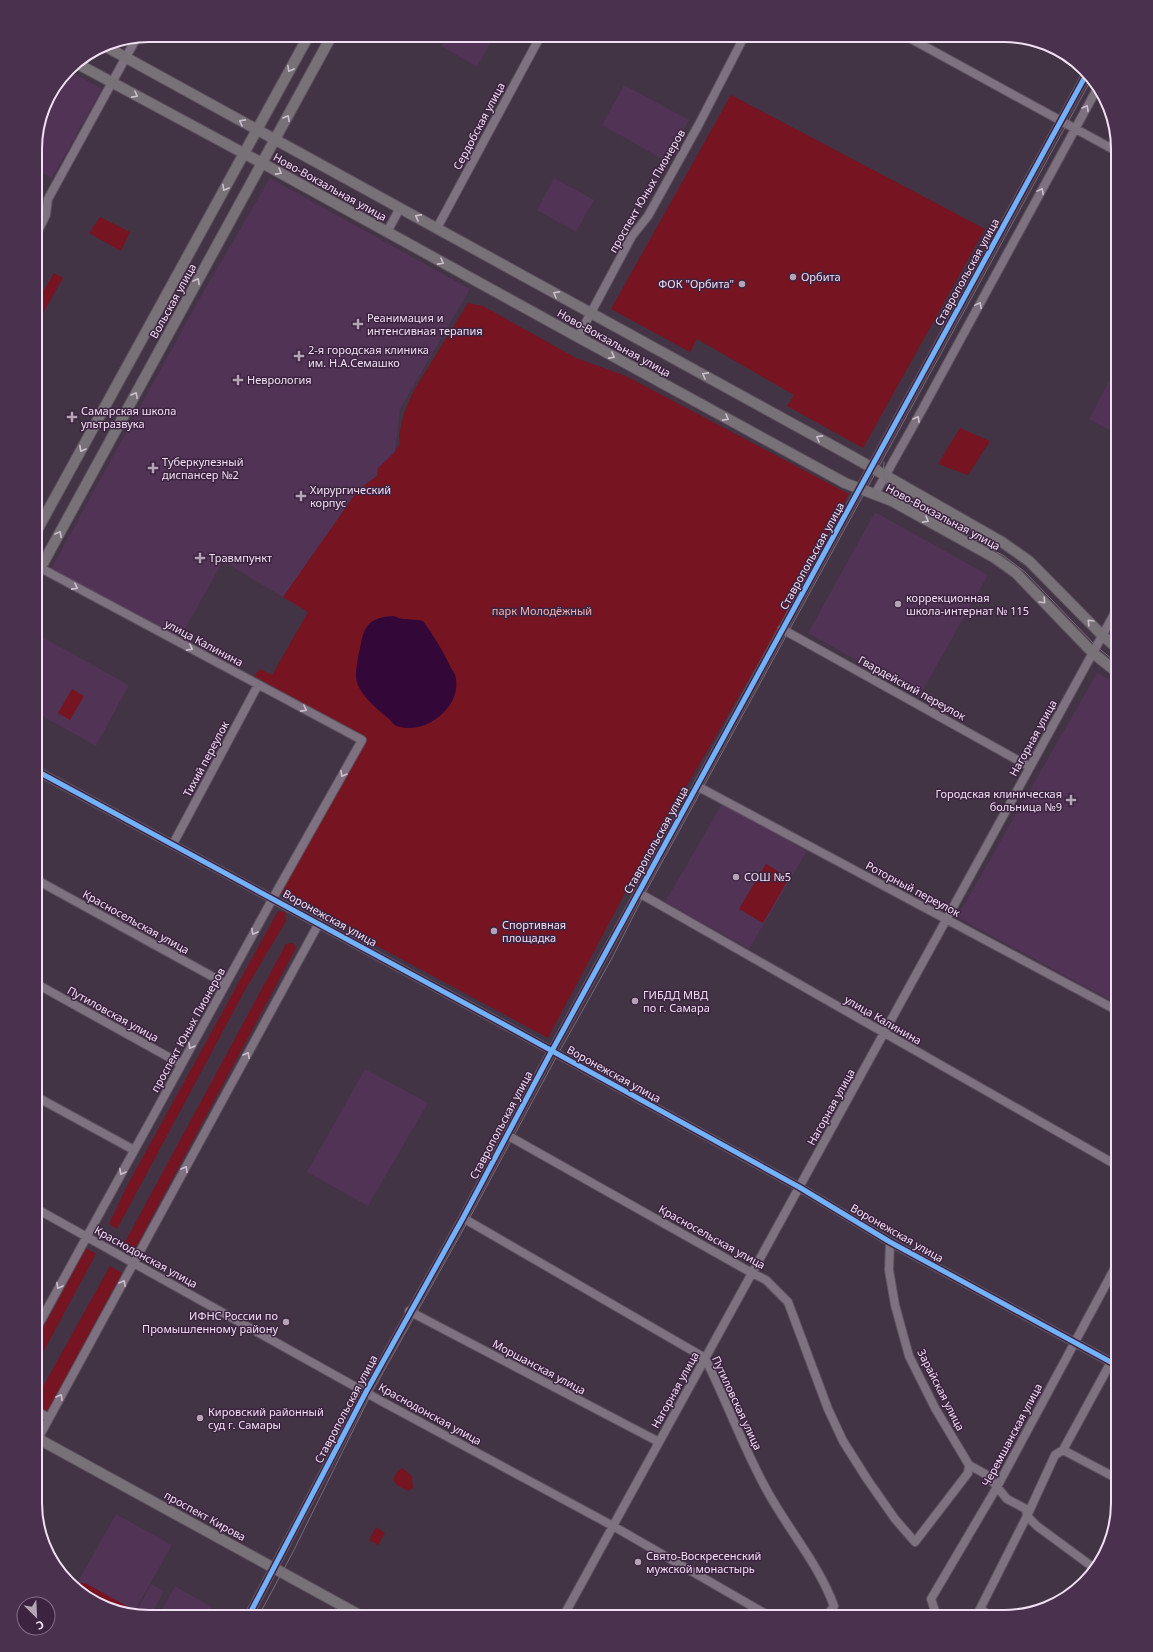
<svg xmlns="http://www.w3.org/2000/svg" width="1153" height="1652" font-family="'Noto Sans',sans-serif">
	<rect width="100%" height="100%" fill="#423444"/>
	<path fill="#513355" d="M448 35H495L477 67 441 46Z
		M68 70 102 89 52 178 35 169V142L44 105Z
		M624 85 689 120 666 161 602 125Z
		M270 178 470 289 400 409 395 452 299 607 223 561 180 638 51 569 197 303Z
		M554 178 594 200 576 232 537 210Z
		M1118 364V435L1089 419Z
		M875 512 988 575 920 695 808 633Z
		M35 633 129 685 96 746 35 712Z
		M1097 673 1118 684V1004L957 917Z
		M722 804 807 851 749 949 665 902Z
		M365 1069 428 1103 368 1206 307 1172Z
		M116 1514 172 1545 133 1614 92 1602 76 1585Z
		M151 1584 164 1591 150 1617 135 1615Z
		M175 1586 212 1607 206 1617H158Z"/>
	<path fill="#761421" d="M731 95 985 229 863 448 787 406 794 395 697 339 690 352 611 309Z
		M100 217 130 232 121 251 89 233Z
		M54 273 63 278 35 327V305Z
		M468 303 483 306 576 358 626 376 849 494 777 631 632 880 548 1038 277 892 367 739 254 676 260 669 272 675 308 612 283 597 358 490 377 476 378 468 394 453 400 443 399 435 404 413 414 390Z
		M960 428 990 441 968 475 938 464Z
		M72 689 84 696 70 720 58 713Z
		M766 864 789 878 763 923 739 909Z
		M278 911 285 912 286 921 245 990 117 1229 109 1224 127 1186Z
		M293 943 296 948 136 1247 124 1244 286 944Z
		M86 1248 96 1254 35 1367V1343Z
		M110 1266 122 1273 47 1412 35 1405V1401Z
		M402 1468 412 1476 413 1488 408 1491 397 1485 393 1480 396 1473Z
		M376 1527 385 1533 378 1545 369 1540Z
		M81 1583 87 1584 127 1606 129 1608 130 1613 92 1602 77 1587Z"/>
	<path fill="#330839" d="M394 616C403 621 413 618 423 621 434 636 443 651 451 668 453 671 456 675 456 679 461 708 424 736 397 726 393 725 391 720 388 718 377 709 356 692 356 676 356 665 359 653 361 643 365 622 374 617 394 616Z"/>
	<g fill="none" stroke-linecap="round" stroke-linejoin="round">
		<g stroke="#5d505e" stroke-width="10">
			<path id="minor" d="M904 35 1118 152
				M437 228 541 35
				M387 232 400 208
				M35 237 46 215 48 199 137 37
				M578 337 632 236 648 216 698 126 745 35
				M875 494 922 410 1098 87
				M782 629 1030 767
				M35 770 505 1025 799 1187 890 1242 1118 1366
				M697 786 1118 1011
				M173 844 258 685
				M35 879 226 984
				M639 893 1118 1166
				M35 983 181 1064
				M35 1096 134 1150
				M507 1135 752 1273 766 1280 788 1302 828 1409 843 1441 867 1479 895 1519 915 1542 968 1473 969 1465
				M35 1208 381 1401 613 1526 771 1617
				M463 1218 705 1358C726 1400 742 1444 764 1485 785 1526 818 1562 834 1606L826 1617
				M890 1242 889 1270 895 1305 909 1356 935 1408 969 1465 987 1475 1007 1499 1026 1509 1027 1516 1037 1526 1094 1568
				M1109 1281 1118 1285
				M409 1311 659 1442
				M35 1331 273 898 362 740 35 565
				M35 1410 49 1418
				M35 1444 319 923
				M1063 1450 1118 1479
				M980 1609 993 1617
				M248 1617 366 1392 463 1218 548 1058 1086 75
				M563 1617 1118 607
				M937 1617 931 1599 997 1487 1118 1262
				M975 1617 980 1609 1027 1516 1055 1455 1063 1450 1111 1362"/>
		</g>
		<g stroke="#5d505e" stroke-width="12">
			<path id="major" d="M103 45 853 457 1002 542 1029 561 1102 635 1118 649
				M76 63 273 169 578 337 845 483 892 501 995 558 1016 573 1093 653 1118 673
				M35 534 309 35
				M35 578 332 35
				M35 1437 363 1617"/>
		</g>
		<use href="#minor" stroke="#7e7180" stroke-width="8"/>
		<use href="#major" stroke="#787278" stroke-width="10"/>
		<path stroke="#776b78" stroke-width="1" d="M884 462C882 473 885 483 892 493L1004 556 1025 572 1096 646 1118 664
			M258 1617 292 1554 371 1394 468 1221 558 1054 612 958 644 895 1091 80"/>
		<g stroke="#3c2340" stroke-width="8">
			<path id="cycleway" d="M35 770 505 1025 799 1187 890 1242 1118 1366
				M248 1617 366 1392 463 1218 548 1058 1086 75"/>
		</g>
		<use href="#cycleway" stroke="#73b2f8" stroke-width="5"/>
	</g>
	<defs><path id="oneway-chevron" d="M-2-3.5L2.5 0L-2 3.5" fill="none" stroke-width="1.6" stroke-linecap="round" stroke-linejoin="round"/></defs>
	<g stroke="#cdbfce">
		<use href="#oneway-chevron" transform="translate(290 69) rotate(119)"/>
		<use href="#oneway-chevron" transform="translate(135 95) rotate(28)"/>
		<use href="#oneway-chevron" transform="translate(287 118) rotate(-61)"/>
		<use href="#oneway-chevron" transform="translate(242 122) rotate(-152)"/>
		<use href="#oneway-chevron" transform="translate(279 172) rotate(29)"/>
		<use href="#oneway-chevron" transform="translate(225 188) rotate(119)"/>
		<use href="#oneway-chevron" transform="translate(418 217) rotate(-152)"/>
		<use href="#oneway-chevron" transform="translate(441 262) rotate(29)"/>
		<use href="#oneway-chevron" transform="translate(197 281) rotate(-61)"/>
		<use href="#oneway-chevron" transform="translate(556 294) rotate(-151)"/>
		<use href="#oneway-chevron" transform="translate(612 356) rotate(29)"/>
		<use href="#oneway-chevron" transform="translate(705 375) rotate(-151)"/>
		<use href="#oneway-chevron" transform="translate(135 395) rotate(-61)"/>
		<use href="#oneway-chevron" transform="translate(726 418) rotate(29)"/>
		<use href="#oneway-chevron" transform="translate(819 438) rotate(-151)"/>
		<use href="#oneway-chevron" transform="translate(82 449) rotate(119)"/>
		<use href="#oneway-chevron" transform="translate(926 520) rotate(29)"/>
		<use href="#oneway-chevron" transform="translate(59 534) rotate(-61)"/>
		<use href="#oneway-chevron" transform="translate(1043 601) rotate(46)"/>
		<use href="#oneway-chevron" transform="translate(1090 622) rotate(-134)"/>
	</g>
	<g stroke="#cebfd0">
		<use href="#oneway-chevron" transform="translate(1086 108) rotate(-60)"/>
		<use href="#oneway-chevron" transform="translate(1041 191) rotate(-62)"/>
		<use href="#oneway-chevron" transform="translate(979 305) rotate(-62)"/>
		<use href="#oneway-chevron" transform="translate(917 419) rotate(-61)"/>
		<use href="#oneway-chevron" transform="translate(75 587) rotate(28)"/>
		<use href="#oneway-chevron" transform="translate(190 648) rotate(28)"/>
		<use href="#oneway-chevron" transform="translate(304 709) rotate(28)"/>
		<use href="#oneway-chevron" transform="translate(343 774) rotate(120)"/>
		<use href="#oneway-chevron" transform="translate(254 932) rotate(119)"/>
		<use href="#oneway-chevron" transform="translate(191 1046) rotate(119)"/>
		<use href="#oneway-chevron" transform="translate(247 1055) rotate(-61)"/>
		<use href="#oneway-chevron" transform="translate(185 1169) rotate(-61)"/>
		<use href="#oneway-chevron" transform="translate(122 1172) rotate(119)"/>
		<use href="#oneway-chevron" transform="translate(123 1283) rotate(-61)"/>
		<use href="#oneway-chevron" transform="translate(59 1286) rotate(119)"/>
		<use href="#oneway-chevron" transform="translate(60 1397) rotate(-61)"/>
	</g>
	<g fill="#b4a4b6" stroke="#3c2340" stroke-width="1.5">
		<circle cx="793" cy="277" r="4"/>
		<circle cx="742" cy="284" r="4"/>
		<path d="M356 318h4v4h4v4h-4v4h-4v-4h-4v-4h4z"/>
		<path d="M297 350h4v4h4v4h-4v4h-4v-4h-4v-4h4z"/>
		<path d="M236 374h4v4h4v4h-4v4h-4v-4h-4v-4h4z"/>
		<path d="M70 411h4v4h4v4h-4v4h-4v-4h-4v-4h4z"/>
		<path d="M151 462h4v4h4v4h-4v4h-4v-4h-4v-4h4z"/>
		<path d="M299 490h4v4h4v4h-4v4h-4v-4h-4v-4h4z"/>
		<path d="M198 552h4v4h4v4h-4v4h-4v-4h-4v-4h4z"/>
		<circle cx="898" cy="604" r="4"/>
		<path d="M1069 794h4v4h4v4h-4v4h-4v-4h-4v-4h4z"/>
		<circle cx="736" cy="877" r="4"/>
		<circle cx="494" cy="931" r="4"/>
		<circle cx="635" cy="1001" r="4"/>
		<circle cx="286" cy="1322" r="4"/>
		<circle cx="200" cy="1418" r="4"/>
		<circle cx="638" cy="1562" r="4"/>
	</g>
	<g text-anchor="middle" stroke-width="3" stroke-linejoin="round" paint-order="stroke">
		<g font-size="11" fill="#f1e0f3" stroke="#3c2340">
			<text transform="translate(479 126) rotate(-62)" y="4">Сердобская улица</text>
			<text transform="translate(330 187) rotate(29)" y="4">Ново-Вокзальная улица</text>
			<text transform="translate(647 191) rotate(-60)" y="4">проспект Юных Пионеров</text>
			<text transform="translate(967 272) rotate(-61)" y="4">Ставропольская улица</text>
			<text transform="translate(173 301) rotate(-61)" y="4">Вольская улица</text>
			<text transform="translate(614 343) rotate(29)" y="4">Ново-Вокзальная улица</text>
			<text transform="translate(943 517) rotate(28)" y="4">Ново-Вокзальная улица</text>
			<text transform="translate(812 556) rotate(-61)" y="4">Ставропольская улица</text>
			<text transform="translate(204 643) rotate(28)" y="4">улица Калинина</text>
			<text transform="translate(912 688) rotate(29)" y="4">Гвардейский переулок</text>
			<text transform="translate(1033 738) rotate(-61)" y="4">Нагорная улица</text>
			<text transform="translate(206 759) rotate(-62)" y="4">Тихий переулок</text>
			<text transform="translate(656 840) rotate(-61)" y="4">Ставропольская улица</text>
			<text transform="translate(913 889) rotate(28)" y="4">Роторный переулок</text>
			<text transform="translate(330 918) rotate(29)" y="4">Воронежская улица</text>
			<text transform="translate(136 922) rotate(29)" y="4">Красносельская улица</text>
			<text transform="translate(113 1014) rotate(29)" y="4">Путиловская улица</text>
			<text transform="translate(883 1020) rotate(30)" y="4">улица Калинина</text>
			<text transform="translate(188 1030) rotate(-61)" y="4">проспект Юных Пионеров</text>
			<text transform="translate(614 1074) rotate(29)" y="4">Воронежская улица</text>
			<text transform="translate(831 1107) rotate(-61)" y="4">Нагорная улица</text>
			<text transform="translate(501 1125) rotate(-62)" y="4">Ставропольская улица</text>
			<text transform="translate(897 1233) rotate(30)" y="4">Воронежская улица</text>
			<text transform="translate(712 1237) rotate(29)" y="4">Красносельская улица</text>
			<text transform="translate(146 1257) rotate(29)" y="4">Краснодонская улица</text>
			<text transform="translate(539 1367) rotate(28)" y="4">Моршанская улица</text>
			<text transform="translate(675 1390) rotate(-61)" y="4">Нагорная улица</text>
			<text transform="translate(941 1390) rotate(63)" y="4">Зарайская улица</text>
			<text transform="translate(737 1403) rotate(65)" y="4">Путиловская улица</text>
			<text transform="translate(346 1409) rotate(-62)" y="4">Ставропольская улица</text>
			<text transform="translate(430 1414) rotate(29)" y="4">Краснодонская улица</text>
			<text transform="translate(1012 1435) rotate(-62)" y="4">Черемшанская улица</text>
			<text transform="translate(205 1516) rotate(29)" y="4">проспект Кирова</text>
		</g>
		<g font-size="11" fill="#f1e0f3" stroke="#3c2340" text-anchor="start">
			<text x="801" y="281">Орбита</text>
			<text x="734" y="288" text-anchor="end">ФОК "Орбита"</text>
			<text x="367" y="322">Реанимация и<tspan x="367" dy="13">интенсивная терапия</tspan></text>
			<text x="308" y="354">2-я городская клиника<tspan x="308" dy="13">им. Н.А.Семашко</tspan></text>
			<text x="247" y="384">Неврология</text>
			<text x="81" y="415">Самарская школа<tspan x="81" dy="13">ультразвука</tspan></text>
			<text x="162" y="466">Туберкулезный<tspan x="162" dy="13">диспансер №2</tspan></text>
			<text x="310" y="494">Хирургический<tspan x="310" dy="13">корпус</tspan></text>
			<text x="209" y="562">Травмпункт</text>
			<text x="906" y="602">коррекционная<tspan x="906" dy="13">школа-интернат № 115</tspan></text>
			<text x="1062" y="798" text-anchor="end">Городская клиническая<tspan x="1062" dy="13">больница №9</tspan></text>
			<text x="744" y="881">СОШ №5</text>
			<text x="502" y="929">Спортивная<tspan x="502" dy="13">площадка</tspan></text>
			<text x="643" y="999">ГИБДД МВД<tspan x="643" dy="13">по г. Самара</tspan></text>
			<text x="278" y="1320" text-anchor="end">ИФНС России по<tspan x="278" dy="13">Промышленному району</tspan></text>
			<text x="208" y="1416">Кировский районный<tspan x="208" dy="13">суд г. Самары</tspan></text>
			<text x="646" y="1560">Свято-Воскресенский<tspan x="646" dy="13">мужской монастырь</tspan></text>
		</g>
		<g font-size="11" fill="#f4b2ae" stroke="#3c2340">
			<text x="542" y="615">парк Молодёжный</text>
		</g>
	</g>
	<path d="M0 0H1153V1652H0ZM149 42H1004A107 107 0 0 1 1111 149V1503A107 107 0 0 1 1004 1610H149A107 107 0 0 1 42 1503V149A107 107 0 0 1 149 42Z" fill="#4a324e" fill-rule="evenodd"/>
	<path fill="none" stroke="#f1e0f3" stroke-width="2" d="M149 42H1004A107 107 0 0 1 1111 149V1503A107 107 0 0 1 1004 1610H149A107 107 0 0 1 42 1503V149A107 107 0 0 1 149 42Z"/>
	<g transform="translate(36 1616) rotate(156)"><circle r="19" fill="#3c2340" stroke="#846f88"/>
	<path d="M0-3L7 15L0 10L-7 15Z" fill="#b4a4b6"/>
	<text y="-6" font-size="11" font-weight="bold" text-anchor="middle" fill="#f1e0f3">С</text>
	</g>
</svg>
